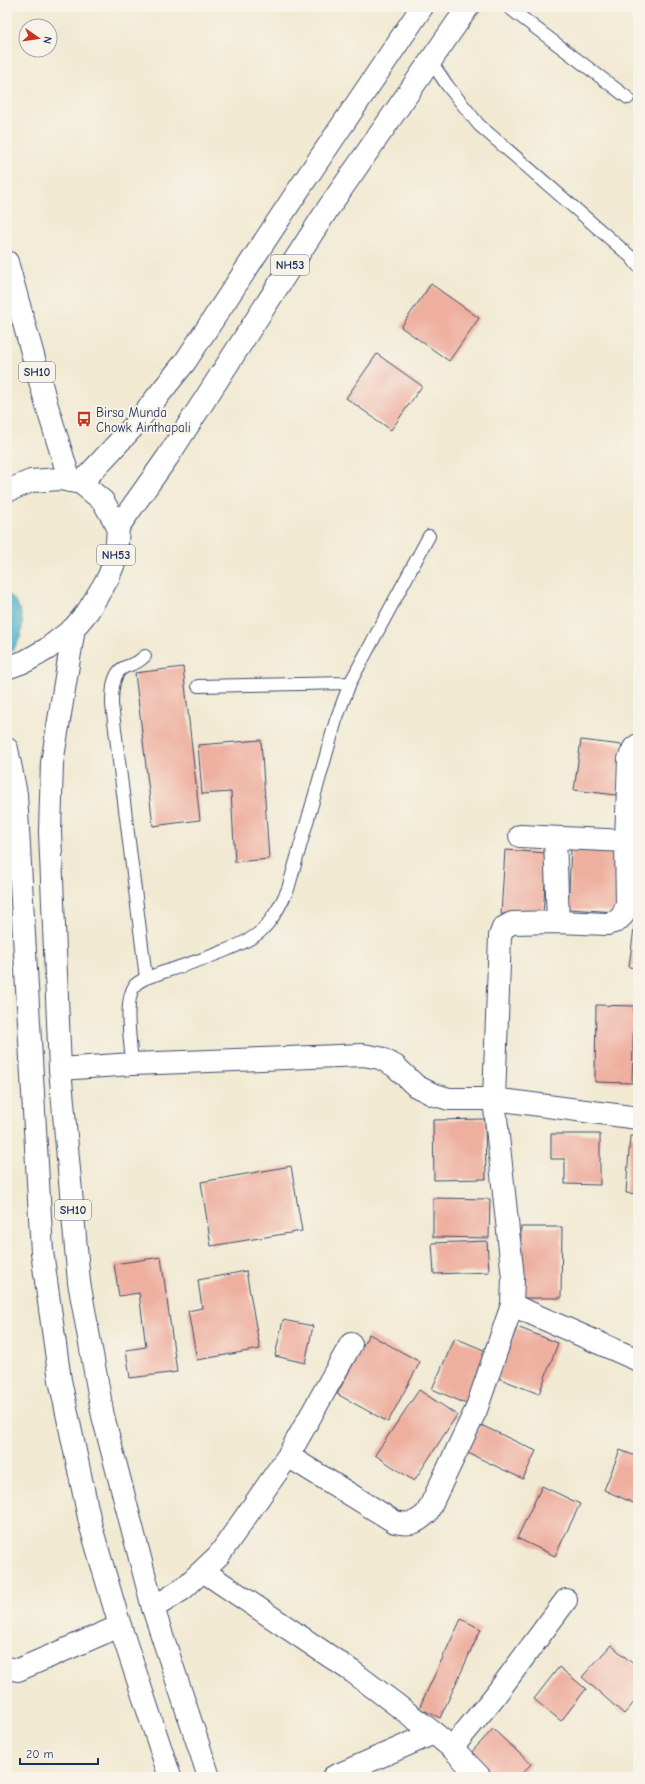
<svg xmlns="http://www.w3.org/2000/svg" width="645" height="1784" font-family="'Comic Neue',sans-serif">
	<rect width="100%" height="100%" fill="#f7f3e8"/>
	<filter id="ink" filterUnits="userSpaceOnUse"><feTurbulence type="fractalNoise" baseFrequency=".025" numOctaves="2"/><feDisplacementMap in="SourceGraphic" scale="8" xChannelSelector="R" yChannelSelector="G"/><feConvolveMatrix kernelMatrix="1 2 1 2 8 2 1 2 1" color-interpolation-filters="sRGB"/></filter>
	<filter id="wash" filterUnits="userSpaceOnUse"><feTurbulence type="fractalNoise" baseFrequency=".012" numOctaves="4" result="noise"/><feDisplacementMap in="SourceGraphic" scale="16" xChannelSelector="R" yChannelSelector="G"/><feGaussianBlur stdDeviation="0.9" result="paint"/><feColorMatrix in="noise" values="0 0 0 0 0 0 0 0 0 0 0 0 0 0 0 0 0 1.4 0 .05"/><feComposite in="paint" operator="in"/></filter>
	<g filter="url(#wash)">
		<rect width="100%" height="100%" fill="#f1e9d2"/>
		<path fill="#4ab0c9" stroke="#327094" d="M7 592C28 611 27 638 7 656Z"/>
		<g id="blocks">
			<path fill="#eeaf9f" d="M431 284 479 318 449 361 401 327Z
				M377 354 422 386 391 430 346 398Z
				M183 667 200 820 153 826 135 673Z
				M261 740 269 859 235 862 231 792 202 794 198 745Z
				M581 740 622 745 616 795 574 790Z
				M633 836H638V861H633Z
				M571 849 619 851 617 912 568 909Z
				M505 850 547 853 543 916 501 914Z
				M635 920H638V968L629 967Z
				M596 1005 634 1006 632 1083 595 1082Z
				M485 1119 486 1179 434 1180 433 1120Z
				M551 1134H600V1185L565 1184V1159H551Z
				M630 1136H638V1194L626 1193Z
				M291 1166 302 1231 211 1246 201 1182Z
				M433 1198 490 1199 489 1238 433 1237Z
				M521 1227H562L561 1298H519Z
				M487 1241 489 1272 434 1274 432 1243Z
				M161 1257 177 1372 130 1378 126 1350 146 1347 139 1293 119 1296 114 1264Z
				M246 1271 260 1349 197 1360 188 1311 202 1308 198 1280Z
				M283 1320 313 1326 305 1363 275 1356Z
				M517 1327 558 1343 539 1394 498 1378Z
				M369 1334 420 1362 388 1422 337 1394Z
				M455 1338 491 1353 469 1405 432 1389Z
				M419 1390 457 1415 414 1481 375 1455Z
				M479 1424 536 1451 523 1479 466 1452Z
				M620 1450 638 1457V1505L604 1490Z
				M542 1486 580 1504 555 1556 517 1538Z
				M461 1619 481 1629 440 1718 419 1708Z
				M611 1645 638 1668V1698L624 1714 582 1677Z
				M559 1667 586 1689 561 1721 534 1699Z
				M493 1729 531 1764 519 1777H490L468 1756Z"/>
		</g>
	</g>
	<g filter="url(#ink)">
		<use href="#blocks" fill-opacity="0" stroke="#3b4b6f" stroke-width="1"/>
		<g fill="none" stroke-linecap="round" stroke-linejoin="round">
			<g stroke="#3b4b6f" stroke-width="14">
				<path id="service" d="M508 7 628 98
					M430 60 447 85 479 125 631 257 638 266
					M145 656C136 664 135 663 125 667 112 672 112 693 112 705L146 978
					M198 686 350 683
					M132 1064C131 1043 123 1002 135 985 138 982 142 980 146 978 173 968 244 949 262 930 274 918 281 904 288 889L336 720 350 683 429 536"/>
			</g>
			<g stroke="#3b4b6f" stroke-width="24">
				<path id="minor" d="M520 836 626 841 629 759 634 748 638 745
					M555 838 558 922
					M60 1069 132 1064 363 1055 380 1058 395 1066 416 1086 432 1094 449 1099H494L638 1118
					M512 1305 638 1360
					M288 1456 395 1522C409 1525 416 1524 427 1513L476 1410 512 1305 513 1278 494 1099 500 936 503 928 512 923 558 922 607 924 617 921 623 915 627 904 626 841
					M203 1571 353 1672 434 1733 452 1748 480 1777
					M153 1608 183 1589 219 1555 288 1456 351 1344
					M7 1668 18 1670 120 1626
					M452 1748 494 1697 566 1600
					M333 1777 434 1733"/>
			</g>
			<g stroke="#3b4b6f" stroke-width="24">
				<path id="primary" d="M7 262 47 406 70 481
					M74 628 52 763 50 832 60 1069 79 1282 103 1416 153 1608 209 1777
					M7 749 16 794 42 1252 60 1380 91 1527 120 1626 170 1777"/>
			</g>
			<g stroke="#3b4b6f" stroke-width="24">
				<path id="trunk" d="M81 483 133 427 185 362 297 192 422 7
					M7 491 31 481 60 479 81 483 103 501 118 527 116 558 108 578 88 611 74 628 47 649 26 661 7 668
					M118 527 167 458 329 207 468 7"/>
			</g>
			<use href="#service" stroke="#fff" stroke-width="12"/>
			<use href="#minor" stroke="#fff" stroke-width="22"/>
			<use href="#primary" stroke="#fff" stroke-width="22"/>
			<use href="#trunk" stroke="#fff" stroke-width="22"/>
		</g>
	</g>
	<defs>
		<g id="bus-bare" transform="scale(1.2)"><path d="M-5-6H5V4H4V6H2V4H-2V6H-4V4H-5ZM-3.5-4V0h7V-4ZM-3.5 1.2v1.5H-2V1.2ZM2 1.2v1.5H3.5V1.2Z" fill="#c8321e" stroke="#f7f3e8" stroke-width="2.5" paint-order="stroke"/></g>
	</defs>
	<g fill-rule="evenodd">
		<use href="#bus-bare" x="84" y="419"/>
	</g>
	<g text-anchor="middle" stroke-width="4" stroke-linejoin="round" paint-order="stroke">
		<g fill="#f7f3e8" stroke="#5d6a87" stroke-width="1">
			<rect x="271" y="255" width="38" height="20" rx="3"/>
			<rect x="19" y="362" width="36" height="20" rx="3"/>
			<rect x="97" y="545" width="38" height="20" rx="3"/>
			<rect x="55" y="1200" width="36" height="20" rx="3"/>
		</g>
		<g font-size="12" font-weight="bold" fill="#1b2f5e">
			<text x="290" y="269">NH53</text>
			<text x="37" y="376">SH10</text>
			<text x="116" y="559">NH53</text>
			<text x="73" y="1214">SH10</text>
		</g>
		<g font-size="13" fill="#1b2f5e" stroke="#f7f3e8" text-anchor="start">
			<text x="96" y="417">Birsa Munda<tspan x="96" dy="15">Chowk Ainthapali</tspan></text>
		</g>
	</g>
	<rect width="645" height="1784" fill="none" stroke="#f7f3e8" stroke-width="24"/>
	<g transform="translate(38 38) rotate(103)"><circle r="19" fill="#f7f3e8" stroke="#9fa5b1"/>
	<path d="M0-3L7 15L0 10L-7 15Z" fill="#c8321e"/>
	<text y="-6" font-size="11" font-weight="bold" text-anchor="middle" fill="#1b2f5e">N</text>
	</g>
	<path d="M20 1758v6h78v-6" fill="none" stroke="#1b2f5e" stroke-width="2"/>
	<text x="26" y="1758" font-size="12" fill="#1b2f5e" stroke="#f7f3e8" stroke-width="3" paint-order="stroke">20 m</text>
</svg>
